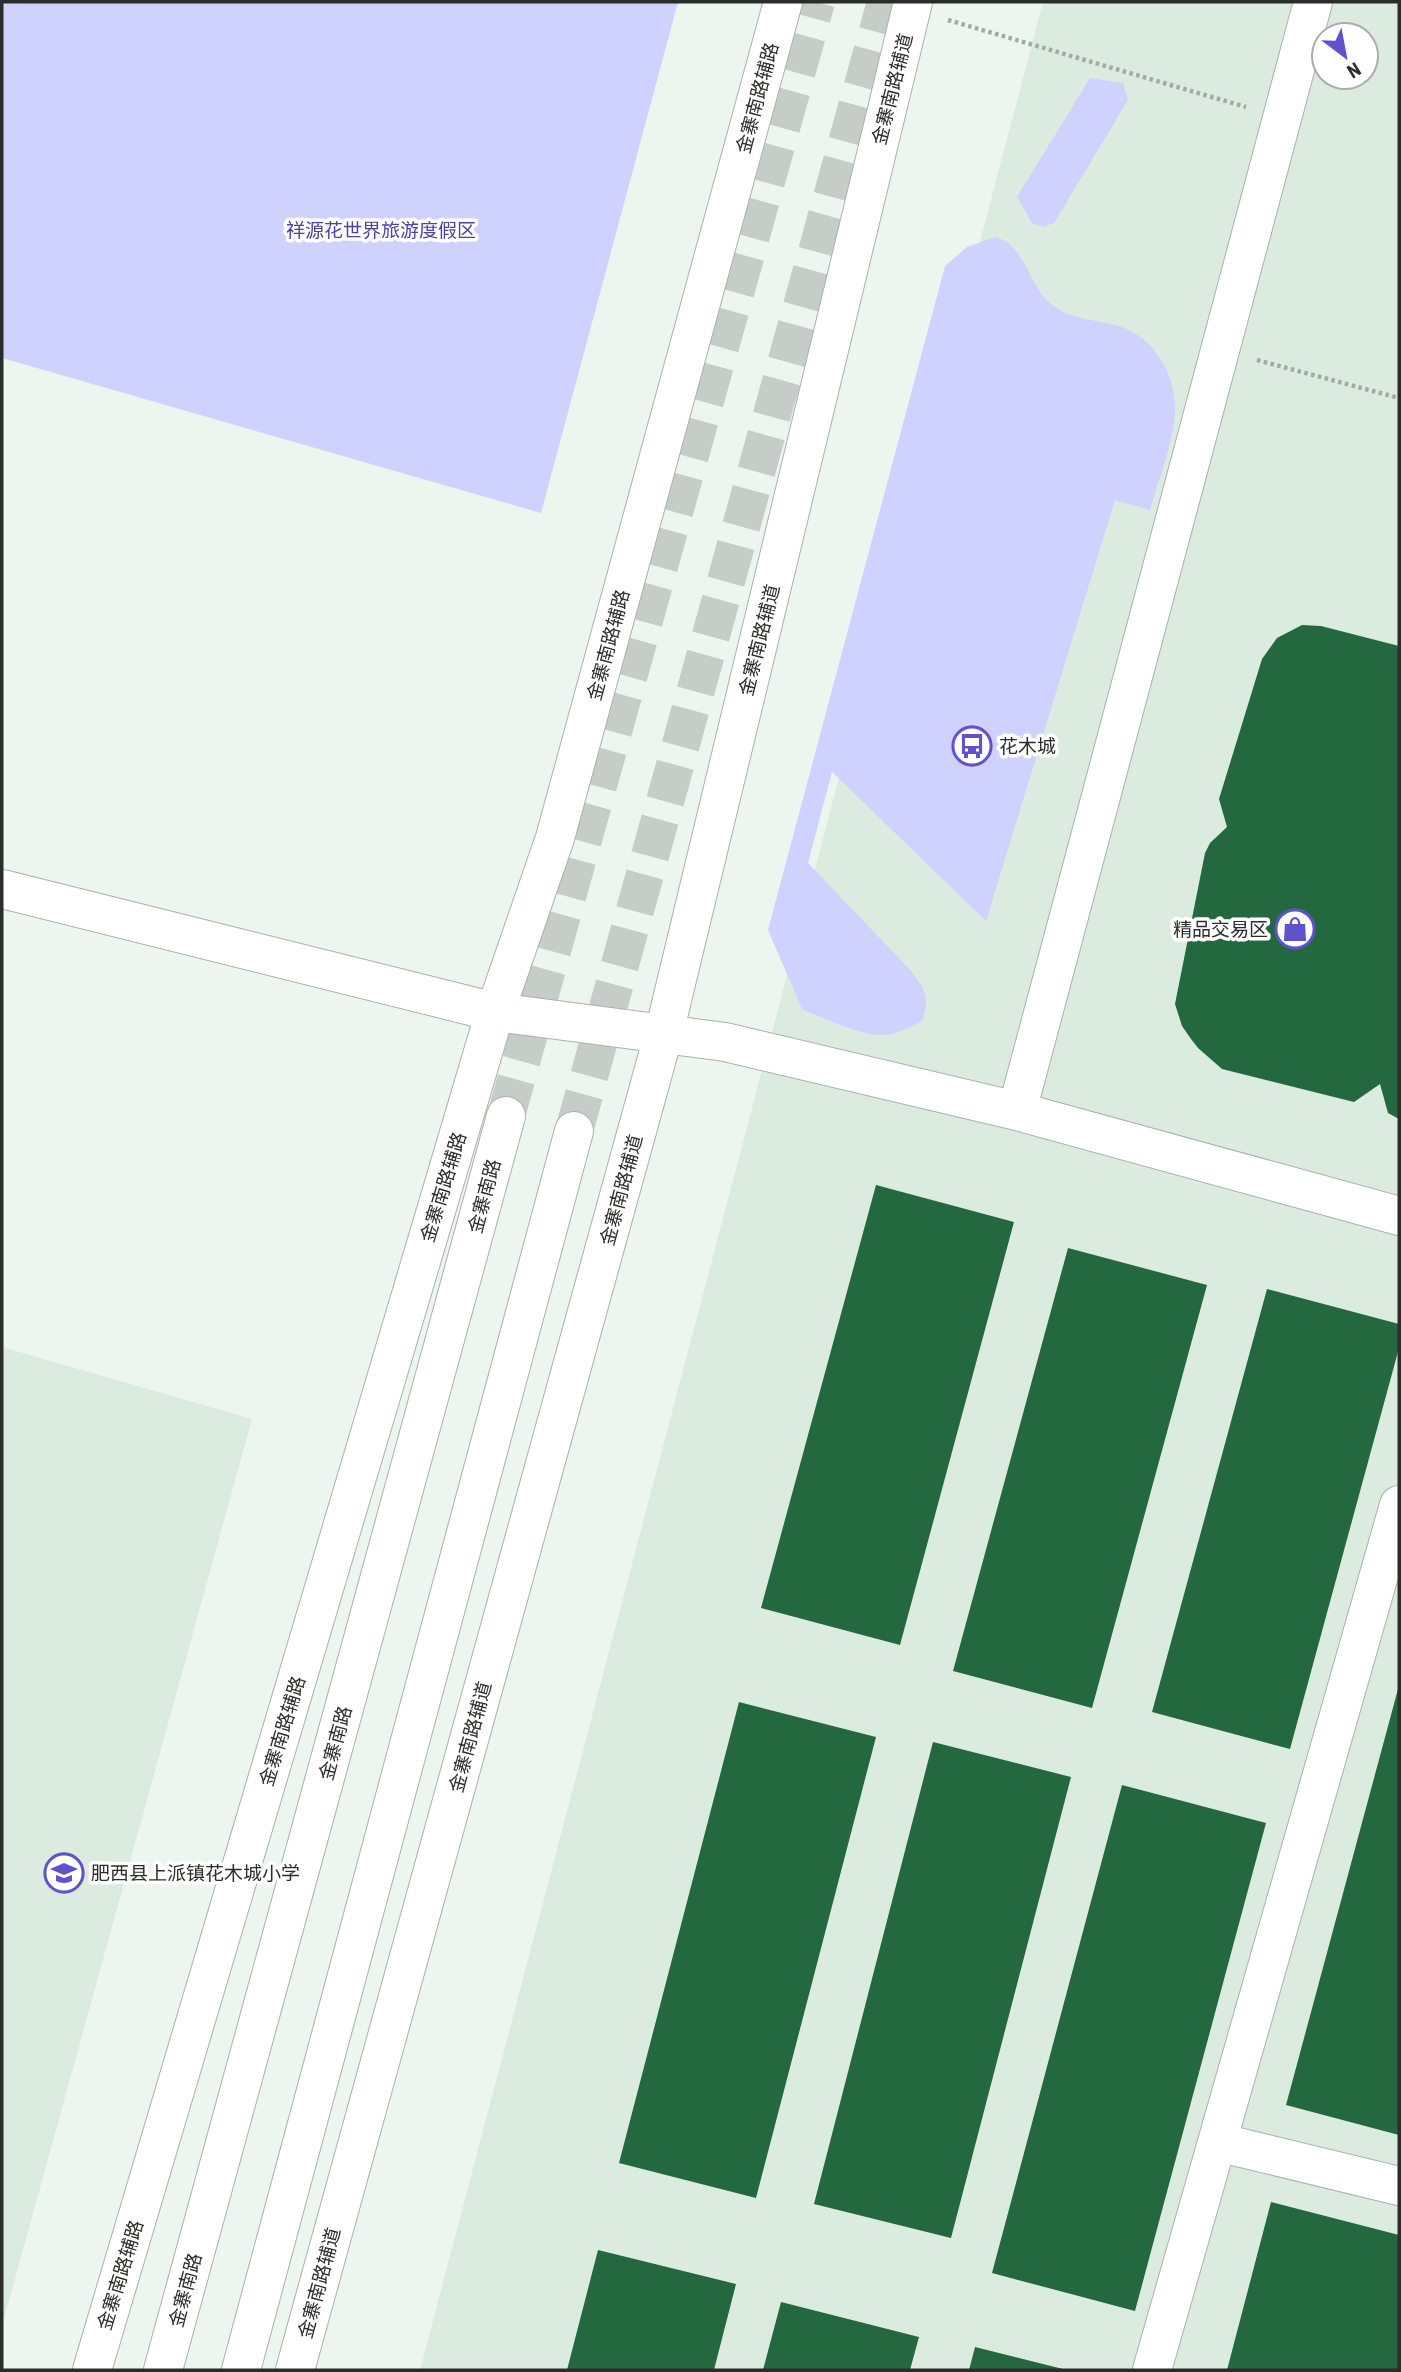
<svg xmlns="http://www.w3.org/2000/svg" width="1401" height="2372" font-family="'Roboto Condensed','Noto Sans SC',sans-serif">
	<rect width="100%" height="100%" fill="#edf5ef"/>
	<path fill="#dcebe0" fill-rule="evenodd" d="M1043 2H1399V2370H420ZM1324 35H1366V77H1324Z
		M2 1347 252 1419 2 2326Z"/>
	<path fill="#cfd1ff" d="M2 2H678L541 513 2 358Z
		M1090 78 1123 83 1128 100 1054 223 1043 227 1032 223 1017 197Z
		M995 237C1026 245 1028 285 1051 304 1069 320 1100 320 1122 327 1159 340 1180 384 1174 422 1170 452 1158 481 1150 510L1115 500 986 921 832 772 808 863 912 972C926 992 929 995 923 1019 911 1029 892 1036 876 1035 857 1033 820 1017 802 1009L768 930 945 266 967 247Z"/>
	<path fill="#23683e" d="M1302 625 1321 626 1399 646V1119L1388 1113 1380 1084 1354 1102 1222 1069 1198 1048 1191 1039 1182 1026 1175 1004 1205 853 1210 843 1227 827 1219 799 1262 659 1277 638Z
		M876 1185 1014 1222 900 1645 761 1608Z
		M1068 1248 1207 1285 1092 1708 953 1671Z
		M1267 1289 1399 1324V1348L1290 1749 1152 1712Z
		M1398 1689H1399V2135L1286 2105Z
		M739 1702 876 1737 756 2198 619 2163Z
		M933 1742 1071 1777 951 2238 814 2204Z
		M1122 1785 1266 1823 1135 2311 992 2273Z
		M1271 2202 1399 2235V2370H1227Z
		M598 2250 736 2284 714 2370H567Z
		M781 2302 919 2337 910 2370H763Z
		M975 2347 1063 2369 1062 2370H969Z"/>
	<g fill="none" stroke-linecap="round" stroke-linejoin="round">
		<path stroke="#c6cdc8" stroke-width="38" stroke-dasharray="38 19" stroke-linecap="butt" d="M506 1116 816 2
			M574 1131 886 2"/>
		<g stroke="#aab1ab" stroke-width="40">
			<path id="minor" d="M2 889 495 1012 725 1042 1017 1111 1399 1216
				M1017 1111 1313 2
				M1217 2142 1399 2186
				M92 2370 495 1012 555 838 783 2
				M295 2370 664 1033 913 2
				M1152 2370 1399 1505"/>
		</g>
		<g stroke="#aab1ab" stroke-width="40">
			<path id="highway" d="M163 2370 506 1116
				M241 2370 574 1131"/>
		</g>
		<path stroke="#a3a9a4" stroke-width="4.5" stroke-dasharray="3.5 3.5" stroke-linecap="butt" d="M948 20 1246 107
			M1257 360 1399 398"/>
		<use href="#minor" stroke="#fff" stroke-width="38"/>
		<use href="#highway" stroke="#fff" stroke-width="38"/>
	</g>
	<defs>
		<g id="bus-ring" transform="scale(2.0125)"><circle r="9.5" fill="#fff" stroke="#6052cb" stroke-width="1.5"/><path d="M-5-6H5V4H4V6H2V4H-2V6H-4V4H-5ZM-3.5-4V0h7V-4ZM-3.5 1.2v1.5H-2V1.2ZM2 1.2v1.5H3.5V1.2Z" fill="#6052cb"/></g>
		<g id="shop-ring" transform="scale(2.0125)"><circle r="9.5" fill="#fff" stroke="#6052cb" stroke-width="1.5"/><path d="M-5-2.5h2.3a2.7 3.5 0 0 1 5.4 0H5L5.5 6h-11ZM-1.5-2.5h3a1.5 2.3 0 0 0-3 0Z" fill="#6052cb"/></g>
		<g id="school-ring" transform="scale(2.0125)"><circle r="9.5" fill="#fff" stroke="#6052cb" stroke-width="1.5"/><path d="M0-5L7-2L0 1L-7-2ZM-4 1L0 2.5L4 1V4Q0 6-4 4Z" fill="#6052cb"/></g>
	</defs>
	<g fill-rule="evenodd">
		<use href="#bus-ring" x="972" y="746"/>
		<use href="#shop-ring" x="1295" y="929"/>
		<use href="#school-ring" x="64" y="1873"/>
	</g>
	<g text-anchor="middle" stroke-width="7" stroke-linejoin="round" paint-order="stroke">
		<g font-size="19" fill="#2a2d2a" stroke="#fff">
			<text transform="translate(892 89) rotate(-76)" y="7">金寨南路辅道</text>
			<text transform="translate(757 98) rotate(-75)" y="7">金寨南路辅路</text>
			<text transform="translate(759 640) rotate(-76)" y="7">金寨南路辅道</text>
			<text transform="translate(608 645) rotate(-75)" y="7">金寨南路辅路</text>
			<text transform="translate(443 1187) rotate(-73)" y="7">金寨南路辅路</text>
			<text transform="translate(621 1190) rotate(-75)" y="7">金寨南路辅道</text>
			<text transform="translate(484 1196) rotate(-75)" y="7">金寨南路</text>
			<text transform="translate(282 1731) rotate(-73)" y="7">金寨南路辅路</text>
			<text transform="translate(470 1737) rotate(-75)" y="7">金寨南路辅道</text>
			<text transform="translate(335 1743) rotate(-75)" y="7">金寨南路</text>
			<text transform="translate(120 2275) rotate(-73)" y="7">金寨南路辅路</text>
			<text transform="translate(319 2283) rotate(-75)" y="7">金寨南路辅道</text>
			<text transform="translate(185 2290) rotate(-75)" y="7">金寨南路</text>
		</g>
		<g font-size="19" fill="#4d43a4" stroke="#fff">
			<text x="381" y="237">祥源花世界旅游度假区</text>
		</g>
		<g font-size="19" fill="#2a2d2a" stroke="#fff" text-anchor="start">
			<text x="999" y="753">花木城</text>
			<text x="1268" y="936" text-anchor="end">精品交易区</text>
			<text x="91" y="1880">肥西县上派镇花木城小学</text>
		</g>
	</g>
	<rect width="1401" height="2372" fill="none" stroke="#2a2d2a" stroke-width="7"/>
	<g transform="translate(1345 56) rotate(148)"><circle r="33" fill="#ffffff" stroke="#aaabaa" stroke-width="2"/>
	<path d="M0-5L12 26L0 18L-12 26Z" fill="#6052cb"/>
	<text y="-10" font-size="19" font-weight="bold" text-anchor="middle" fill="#2a2d2a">N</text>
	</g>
</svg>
